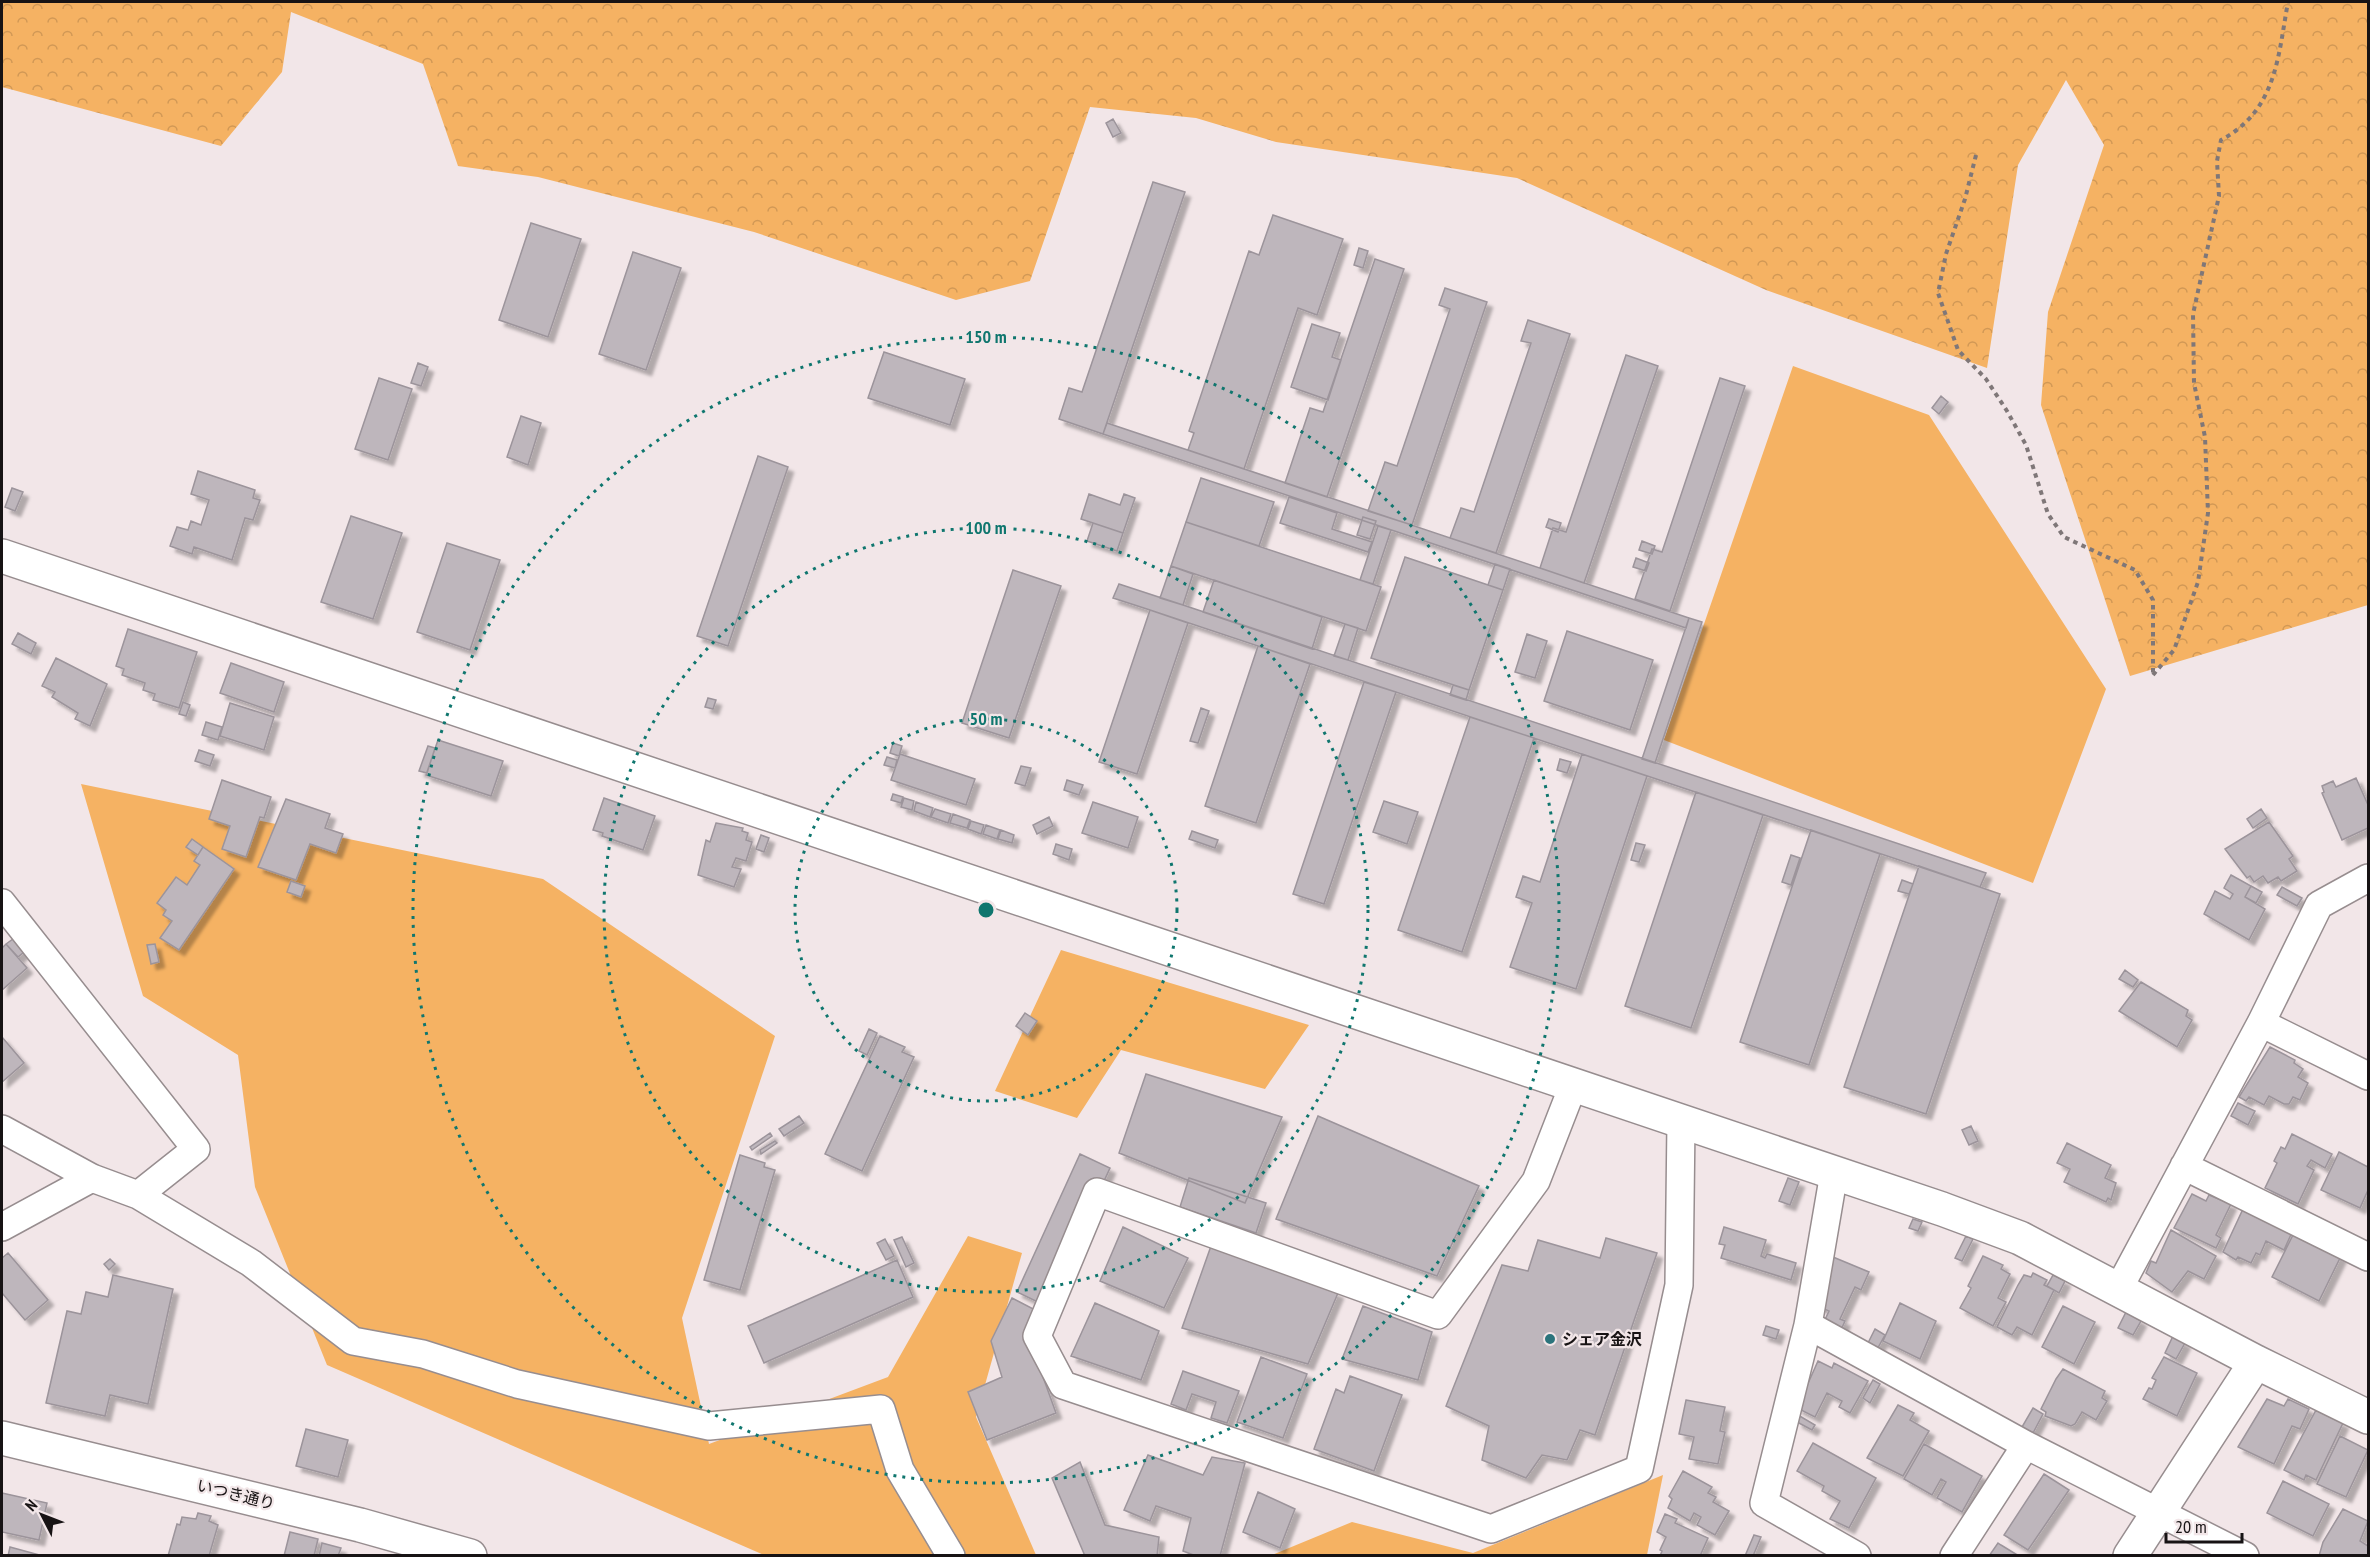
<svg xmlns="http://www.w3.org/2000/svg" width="2370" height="1557" font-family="'PT Sans Narrow','Noto Sans JP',sans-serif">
	<defs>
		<pattern id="forest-crowns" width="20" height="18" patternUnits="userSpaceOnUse" patternTransform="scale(1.5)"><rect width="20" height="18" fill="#f5b263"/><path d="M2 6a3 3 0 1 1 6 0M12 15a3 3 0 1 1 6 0" fill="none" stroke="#d19855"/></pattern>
		<filter id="shadow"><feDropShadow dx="5.5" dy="5.5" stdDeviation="1.5" flood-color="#0004"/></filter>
	</defs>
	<rect width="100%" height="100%" fill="#f2e6e8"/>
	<path fill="#f5b263" d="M1793 366 1929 415 2106 689 2033 883 1664 740Z
		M81 784 543 879 775 1036 682 1318 709 1444 888 1377 968 1236 1022 1253 976 1417 1036 1555H764L327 1365 255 1187 238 1055 143 996Z
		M1061 950 1309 1025 1265 1089 1121 1050 1077 1118 995 1091Z
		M1663 1475 1647 1555H1272L1352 1522 1473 1553Z"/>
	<path fill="url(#forest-crowns)" d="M2 2H2368V605L2130 676 2041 405 2048 312 2104 145 2066 80 2018 165 1987 368 1766 290 1517 178 1276 142 1196 118 1090 107 1030 281 956 300 754 232 538 177 458 166 423 64 291 12 282 72 221 146 2 87Z"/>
	<path fill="#beb6bc" stroke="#9c949b" stroke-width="1.5" filter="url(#shadow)" d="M1113 119 1121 133 1113 137 1106 123Z
		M1153 182 1185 192 1103 434 1059 419 1069 388 1082 392Z
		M1273 215 1343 239 1317 315 1298 308 1244 469 1188 450 1194 433 1189 431 1249 251 1259 255Z
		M531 223 581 239 548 337 499 320Z
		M1359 248 1368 251 1363 268 1354 265Z
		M633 252 681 268 646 370 599 354Z
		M1375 259 1404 269 1327 497 1285 483 1310 408 1323 412Z
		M1445 288 1487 302 1412 525 1368 511 1385 462 1397 466 1450 309 1439 305Z
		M1528 320 1570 334 1496 553 1450 538 1461 508 1474 512 1531 343 1521 341Z
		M1312 324 1340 333 1332 357 1341 360 1328 400 1291 387Z
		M884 352 965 379 950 425 868 398Z
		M1626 355 1658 366 1584 583 1540 568 1553 528 1566 532Z
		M418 363 428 367 421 386 411 383Z
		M379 378 412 389 388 460 355 449Z
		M1720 378 1745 386 1670 611 1635 599 1652 549 1662 552Z
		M1941 396 1948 402 1939 414 1932 408Z
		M521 416 541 423 528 465 507 457Z
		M1107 423 1689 618 1686 628 1103 434Z
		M758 456 788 467 728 646 697 636Z
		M198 471 255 490 253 498 260 500 253 520 245 518 232 560 194 547 192 554 170 546 177 527 188 530 191 521 201 525 209 500 191 494Z
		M1201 478 1274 502 1259 546 1186 522Z
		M12 488 23 492 15 511 5 507Z
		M1089 494 1120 505 1124 494 1135 498 1123 533 1081 519Z
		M1289 497 1337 513 1332 529 1372 542 1368 552 1280 523Z
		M351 516 402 533 373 619 321 602Z
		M1363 517 1376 521 1370 539 1357 535Z
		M1549 519 1561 523 1558 532 1546 527Z
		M1186 522 1381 587 1366 631 1171 566Z
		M1093 523 1123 533 1117 551 1087 541Z
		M1378 526 1391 530 1373 584 1360 580Z
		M1642 541 1655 546 1652 554 1639 550Z
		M447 543 500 560 470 650 417 632Z
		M1405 557 1503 590 1469 690 1371 658Z
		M1636 558 1649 563 1646 571 1633 567Z
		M1495 564 1510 569 1503 590 1488 585Z
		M1171 566 1193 574 1183 605 1160 598Z
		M1013 570 1061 586 1009 738 962 723Z
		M1214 580 1322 617 1312 649 1203 612Z
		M1119 584 1183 605 1986 873 1980 887 1150 610 1113 598Z
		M1150 610 1188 623 1137 774 1099 762Z
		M1689 618 1702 622 1655 763 1642 759Z
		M1345 624 1358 628 1348 660 1334 656Z
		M128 629 197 652 179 708 153 700 155 694 143 690 145 683 122 675 124 669 116 666Z
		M1567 631 1653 660 1630 730 1544 701Z
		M18 633 36 643 31 654 12 644Z
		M1527 634 1547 641 1535 678 1515 672Z
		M1258 646 1310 664 1256 823 1205 806Z
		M56 658 107 684 90 726 75 719 78 713 52 697 55 692 42 686Z
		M231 663 284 682 274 712 220 693Z
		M1364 682 1396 692 1324 904 1293 894Z
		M1453 685 1469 690 1466 700 1450 695Z
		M708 698 716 700 713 709 705 707Z
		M183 702 190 705 186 716 179 714Z
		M230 703 274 717 264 750 220 736Z
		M1201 708 1209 711 1198 743 1190 741Z
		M1470 717 1534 738 1462 952 1398 930Z
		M206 722 222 727 218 740 202 735Z
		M438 740 503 761 491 796 426 775Z
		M893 743 902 746 899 756 890 753Z
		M428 746 435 748 427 773 419 771Z
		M199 750 214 755 210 766 195 761Z
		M900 754 975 779 966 805 891 780Z
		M1582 754 1647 776 1576 989 1510 967 1532 903 1516 897 1523 876 1540 882Z
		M887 757 897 760 895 768 884 765Z
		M1560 759 1571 762 1567 773 1557 770Z
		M1021 766 1031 768 1025 786 1015 783Z
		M2356 778 2368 805V828L2342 840 2322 793 2324 792 2322 786 2333 781 2336 787Z
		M222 780 271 797 264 818 260 817 246 857 222 849 230 826 209 819Z
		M1067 780 1083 785 1079 795 1064 790Z
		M1696 792 1763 815 1691 1028 1625 1006Z
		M893 794 903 797 901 803 891 800Z
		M604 798 655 816 643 850 602 836 603 833 593 830Z
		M904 798 914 801 912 810 901 807Z
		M286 799 330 814 325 828 343 834 336 853 310 844 296 880 258 867Z
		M1384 801 1418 812 1407 844 1373 832Z
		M916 802 933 808 930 817 914 811Z
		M1093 802 1138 817 1128 848 1082 833Z
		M935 809 951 814 948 823 931 817Z
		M2261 809 2267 818 2253 828 2247 819Z
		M953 814 970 820 967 828 950 823Z
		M1049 817 1053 826 1037 834 1033 825Z
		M971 821 984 825 981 834 968 829Z
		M2269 822 2293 856 2289 859 2297 871 2281 881 2278 877 2268 883 2263 876 2254 882 2250 876 2247 878 2225 849Z
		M716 823 743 828 742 831 748 833 746 840 752 842 746 861 736 858 732 867 741 869 734 887 698 875 706 840 710 842Z
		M986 825 1000 830 997 839 983 834Z
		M1001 830 1014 835 1012 843 998 839Z
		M1811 830 1880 854 1809 1065 1740 1042Z
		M1192 831 1218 840 1215 848 1189 839Z
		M761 835 769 838 764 852 756 849Z
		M192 839 203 847 198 855 186 847Z
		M1636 843 1645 845 1639 862 1631 860Z
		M1056 844 1072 849 1069 860 1053 854Z
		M203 847 234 869 179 950 160 938 172 921 163 915 166 910 157 903 176 877 187 885 200 865 194 861Z
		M1791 855 1800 858 1791 885 1782 882Z
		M1919 866 2000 894 1926 1114 1844 1087Z
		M2231 875 2251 886 2245 897 2265 909 2249 940 2204 914 2215 891 2230 899 2233 894 2224 888Z
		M1902 880 1913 884 1909 894 1898 891Z
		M291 881 305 886 301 897 287 892Z
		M2251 886 2262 892 2256 903 2245 897Z
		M2282 887 2302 898 2297 906 2277 895Z
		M13 939 24 952 18 957 6 944Z
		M6 944 27 968 2 990V948Z
		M155 944 159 962 151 964 147 945Z
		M2125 970 2138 980 2133 987 2119 979Z
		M2141 982 2188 1010 2186 1016 2192 1020 2177 1047 2119 1011Z
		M1025 1013 1037 1021 1028 1035 1016 1026Z
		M869 1029 877 1033 867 1055 859 1051Z
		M880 1036 905 1047 902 1052 914 1057 862 1171 825 1154Z
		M2 1037 24 1063 2 1082Z
		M2270 1047 2295 1060 2294 1063 2303 1069 2298 1077 2308 1083 2300 1100 2293 1097 2289 1104H2284L2269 1096 2264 1105 2249 1097 2246 1101 2239 1097Z
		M1146 1074 1282 1117 1245 1203 1119 1153Z
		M2238 1103 2255 1111 2248 1125 2231 1116Z
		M799 1116 804 1123 784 1136 779 1129Z
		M1318 1116 1479 1186 1437 1276 1276 1219Z
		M1971 1126 1978 1141 1969 1145 1962 1130Z
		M770 1133 772 1136 752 1150 750 1147Z
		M2292 1134 2332 1154 2325 1168 2311 1160 2307 1166 2314 1170 2298 1204 2265 1188 2277 1163 2274 1161 2281 1147 2285 1149Z
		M775 1141 777 1143 761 1154 760 1150Z
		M2067 1143 2111 1165 2105 1178 2116 1183 2111 1200 2108 1198 2106 1202 2064 1182 2070 1169 2057 1163Z
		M2339 1152 2368 1167V1190L2360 1208 2321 1190Z
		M1080 1154 1110 1168 1046 1306 1017 1292Z
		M740 1155 765 1163 764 1167 775 1170 740 1290 704 1280Z
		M1189 1178 1266 1203 1256 1233 1180 1207Z
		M1788 1178 1799 1182 1790 1205 1779 1201Z
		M2192 1194 2206 1201 2209 1195 2231 1204 2216 1235 2221 1238 2216 1248 2174 1228Z
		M2243 1209 2293 1230 2284 1250 2266 1241 2260 1255 2256 1253 2251 1263 2238 1257 2236 1260 2223 1252Z
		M1913 1219 1922 1222 1918 1231 1909 1228Z
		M1123 1227 1188 1258 1164 1308 1100 1281Z
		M1724 1227 1766 1240 1761 1256 1765 1258 1767 1254 1796 1263 1791 1280 1721 1258 1725 1245 1719 1244Z
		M2171 1230 2216 1256 2204 1279 2188 1271 2172 1292 2146 1273 2151 1261 2156 1263Z
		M2294 1233 2341 1256 2319 1301 2272 1277Z
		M1966 1236 1973 1239 1962 1261 1955 1258Z
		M902 1237 914 1263 906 1267 894 1240Z
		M1606 1238 1657 1253 1595 1435 1580 1430 1567 1460 1542 1455 1526 1478 1482 1460 1489 1426 1446 1406 1502 1265 1528 1271 1538 1240 1600 1258Z
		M885 1239 894 1256 886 1260 877 1243Z
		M1211 1246 1338 1293 1308 1364 1182 1328Z
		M8 1253 48 1300 25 1320 2 1293V1258Z
		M1983 1256 2003 1265 2001 1269 2010 1274 1998 1298 2006 1302 1993 1326 1960 1308 1971 1288 1968 1286Z
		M1833 1257 1869 1272 1861 1290 1855 1287 1840 1319 1845 1321 1840 1332 1823 1324 1829 1311 1818 1306 1823 1279Z
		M110 1259 115 1264 109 1270 104 1264Z
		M897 1260 913 1297 764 1363 748 1326Z
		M2033 1273 2047 1280 2044 1285 2054 1290 2032 1335 2017 1327 2012 1335 1997 1327 2018 1285 2024 1275 2031 1277Z
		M113 1275 173 1289 148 1404 110 1395 105 1416 46 1403 67 1311 81 1314 86 1292 108 1297Z
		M2053 1275 2065 1281 2059 1293 2047 1286Z
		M1012 1298 1043 1314 1030 1341 1056 1413 987 1440 968 1392 1002 1377 991 1341Z
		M1095 1303 1159 1331 1141 1380 1071 1356Z
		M1900 1303 1936 1321 1920 1359 1883 1341Z
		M1363 1306 1432 1332 1418 1380 1342 1359Z
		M2063 1306 2095 1322 2074 1364 2042 1347Z
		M2126 1312 2141 1321 2133 1335 2118 1328Z
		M1766 1326 1779 1330 1776 1339 1763 1335Z
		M1875 1329 1885 1335 1875 1353 1866 1347Z
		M2173 1336 2185 1343 2176 1359 2165 1353Z
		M1261 1357 1307 1374 1283 1438 1237 1422Z
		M2164 1357 2197 1373 2177 1416 2143 1399 2149 1388 2152 1389 2156 1380 2152 1378Z
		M1818 1361 1832 1368 1834 1363 1868 1381 1850 1413 1839 1407 1842 1401 1827 1393 1815 1417 1797 1408Z
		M2063 1369 2105 1391 2102 1398 2107 1401 2096 1420 2082 1412 2075 1424 2071 1426 2045 1416 2046 1412 2041 1409 2056 1379Z
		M1183 1371 1239 1391 1227 1423 1211 1418 1216 1402 1192 1394 1186 1410 1171 1404Z
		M1350 1376 1402 1395 1374 1471 1314 1449 1336 1389 1344 1393Z
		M1873 1380 1880 1384 1870 1403 1863 1398Z
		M2267 1399 2284 1406 2288 1399 2309 1409 2300 1429 2292 1426 2274 1464 2238 1447Z
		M1686 1400 1725 1407 1720 1431 1725 1432 1718 1464 1689 1459 1694 1437 1679 1434Z
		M1898 1405 1914 1413 1910 1420 1929 1431 1903 1476 1867 1458Z
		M2033 1408 2043 1414 2033 1433 2022 1427Z
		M2316 1410 2343 1423 2316 1480 2306 1475 2304 1480 2284 1470Z
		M1798 1415 1815 1425 1812 1430 1797 1422Z
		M306 1429 348 1440 338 1477 296 1466Z
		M2340 1436 2368 1450 2346 1497 2317 1484Z
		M1813 1443 1876 1478 1849 1528 1830 1519 1840 1501 1822 1491 1824 1486 1797 1471Z
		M1924 1444 1982 1476 1962 1512 1937 1498 1946 1482 1941 1479 1932 1495 1904 1479Z
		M1148 1455 1203 1475 1212 1457 1245 1463 1220 1556H1196L1183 1551 1191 1518 1156 1506 1150 1521 1124 1510Z
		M1080 1462 1105 1525 1159 1537 1157 1556H1085L1052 1478Z
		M1683 1471 1712 1487 1708 1493 1716 1497 1713 1502 1729 1511 1715 1535 1697 1525 1701 1517 1694 1513 1690 1521 1668 1508 1672 1499 1669 1496Z
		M2044 1474 2069 1490 2028 1550 2004 1535Z
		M2283 1481 2329 1504 2313 1536 2267 1513Z
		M1258 1492 1295 1509 1280 1548 1243 1532Z
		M2 1493 47 1503 39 1540 2 1532Z
		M2343 1509 2368 1521 2360 1541 2368 1546V1556H2319L2323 1542Z
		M198 1513 211 1516 209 1521 218 1525 209 1556H168L177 1524 180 1525 182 1517 196 1519Z
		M1665 1514 1677 1519 1675 1523 1708 1538 1700 1556H1660L1662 1551 1660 1550 1666 1537 1657 1532Z
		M290 1532 318 1539 314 1556H284Z
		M1754 1535 1761 1537 1753 1556H1745Z
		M322 1543 341 1548 338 1556H319Z
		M1998 1543 2001 1545 2019 1556H1989Z
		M10 1547 43 1556H8Z"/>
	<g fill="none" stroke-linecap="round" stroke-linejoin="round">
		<g stroke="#978d8f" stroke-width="30">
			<path id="minor" d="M2 903 196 1149 138 1195
				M2261 1023 2368 1076
				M1573 1086 1536 1181 1438 1315 1097 1192 1037 1336 1063 1385 1491 1529 1639 1469 1679 1285 1681 1122
				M2 1129 92 1178 138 1195 251 1263 353 1341 423 1354 517 1384 709 1426 881 1409 900 1470 951 1556
				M2184 1166 2368 1257
				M1834 1173 1808 1325 1764 1503 1857 1556
				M2 1227 92 1178
				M2119 1288 2261 1023 2319 905 2368 878
				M1808 1325 2026 1445 2245 1556
				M1954 1556 2026 1445"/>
		</g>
		<g stroke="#978d8f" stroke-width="36">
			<path id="tertiary" d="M2 556 1942 1209 2020 1238 2256 1362 2368 1417
				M2 1438 360 1525 470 1556
				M2130 1556 2256 1362"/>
		</g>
		<path stroke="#7f7778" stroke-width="4" stroke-dasharray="4.5 4.5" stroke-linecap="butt" d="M1976 155 1965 199 1946 254 1938 293 1958 350 1986 379 2007 411 2026 445 2048 514 2064 537 2135 570 2153 600V674
			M2153 675 2174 650 2198 582 2208 513 2205 437 2194 383 2193 314 2219 196 2217 161 2221 140C2277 110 2278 56 2288 2"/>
		<use href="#minor" stroke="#fff" stroke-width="27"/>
		<use href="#tertiary" stroke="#fff" stroke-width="33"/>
	</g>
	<g fill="none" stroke="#0f766e" stroke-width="3" stroke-dasharray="3 6">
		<circle cx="986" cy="910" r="191"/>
		<circle cx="986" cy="910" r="382"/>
		<circle cx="986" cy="910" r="573"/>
	</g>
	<circle fill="#2b747c" stroke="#f2e6e8" stroke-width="2" cx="1550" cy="1339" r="6"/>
	<g text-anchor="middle" stroke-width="4.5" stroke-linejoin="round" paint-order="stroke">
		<g font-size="16" font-weight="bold" fill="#171314" stroke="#f2e6e8" text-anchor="start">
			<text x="1562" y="1345">シェア金沢</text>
		</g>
		<g font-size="16" fill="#171314" stroke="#f2e6e8">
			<text transform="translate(236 1494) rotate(14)" y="6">いつき通り</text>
		</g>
	</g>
	<circle cx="986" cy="910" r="9" fill="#0f766e" stroke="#f2e6e8" stroke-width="3"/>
	<g font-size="18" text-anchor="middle" font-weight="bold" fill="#0f766e" stroke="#f2e6e8" stroke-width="4.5" stroke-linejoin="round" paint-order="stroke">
		<text x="986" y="343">150 m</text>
		<text x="986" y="534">100 m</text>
		<text x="986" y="725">50 m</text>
	</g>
	<rect width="2370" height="1557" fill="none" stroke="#171314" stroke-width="6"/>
	<g transform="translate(42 1515) rotate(312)" stroke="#f2e6e8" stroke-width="4.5" paint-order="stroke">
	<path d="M0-4.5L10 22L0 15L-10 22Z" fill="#171314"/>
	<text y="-9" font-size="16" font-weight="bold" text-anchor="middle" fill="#171314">N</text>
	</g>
	<path d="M2166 1533v9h76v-9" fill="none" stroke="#171314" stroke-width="3"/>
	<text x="2175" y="1533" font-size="18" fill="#171314" stroke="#f2e6e8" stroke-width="4.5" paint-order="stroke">20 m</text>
</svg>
